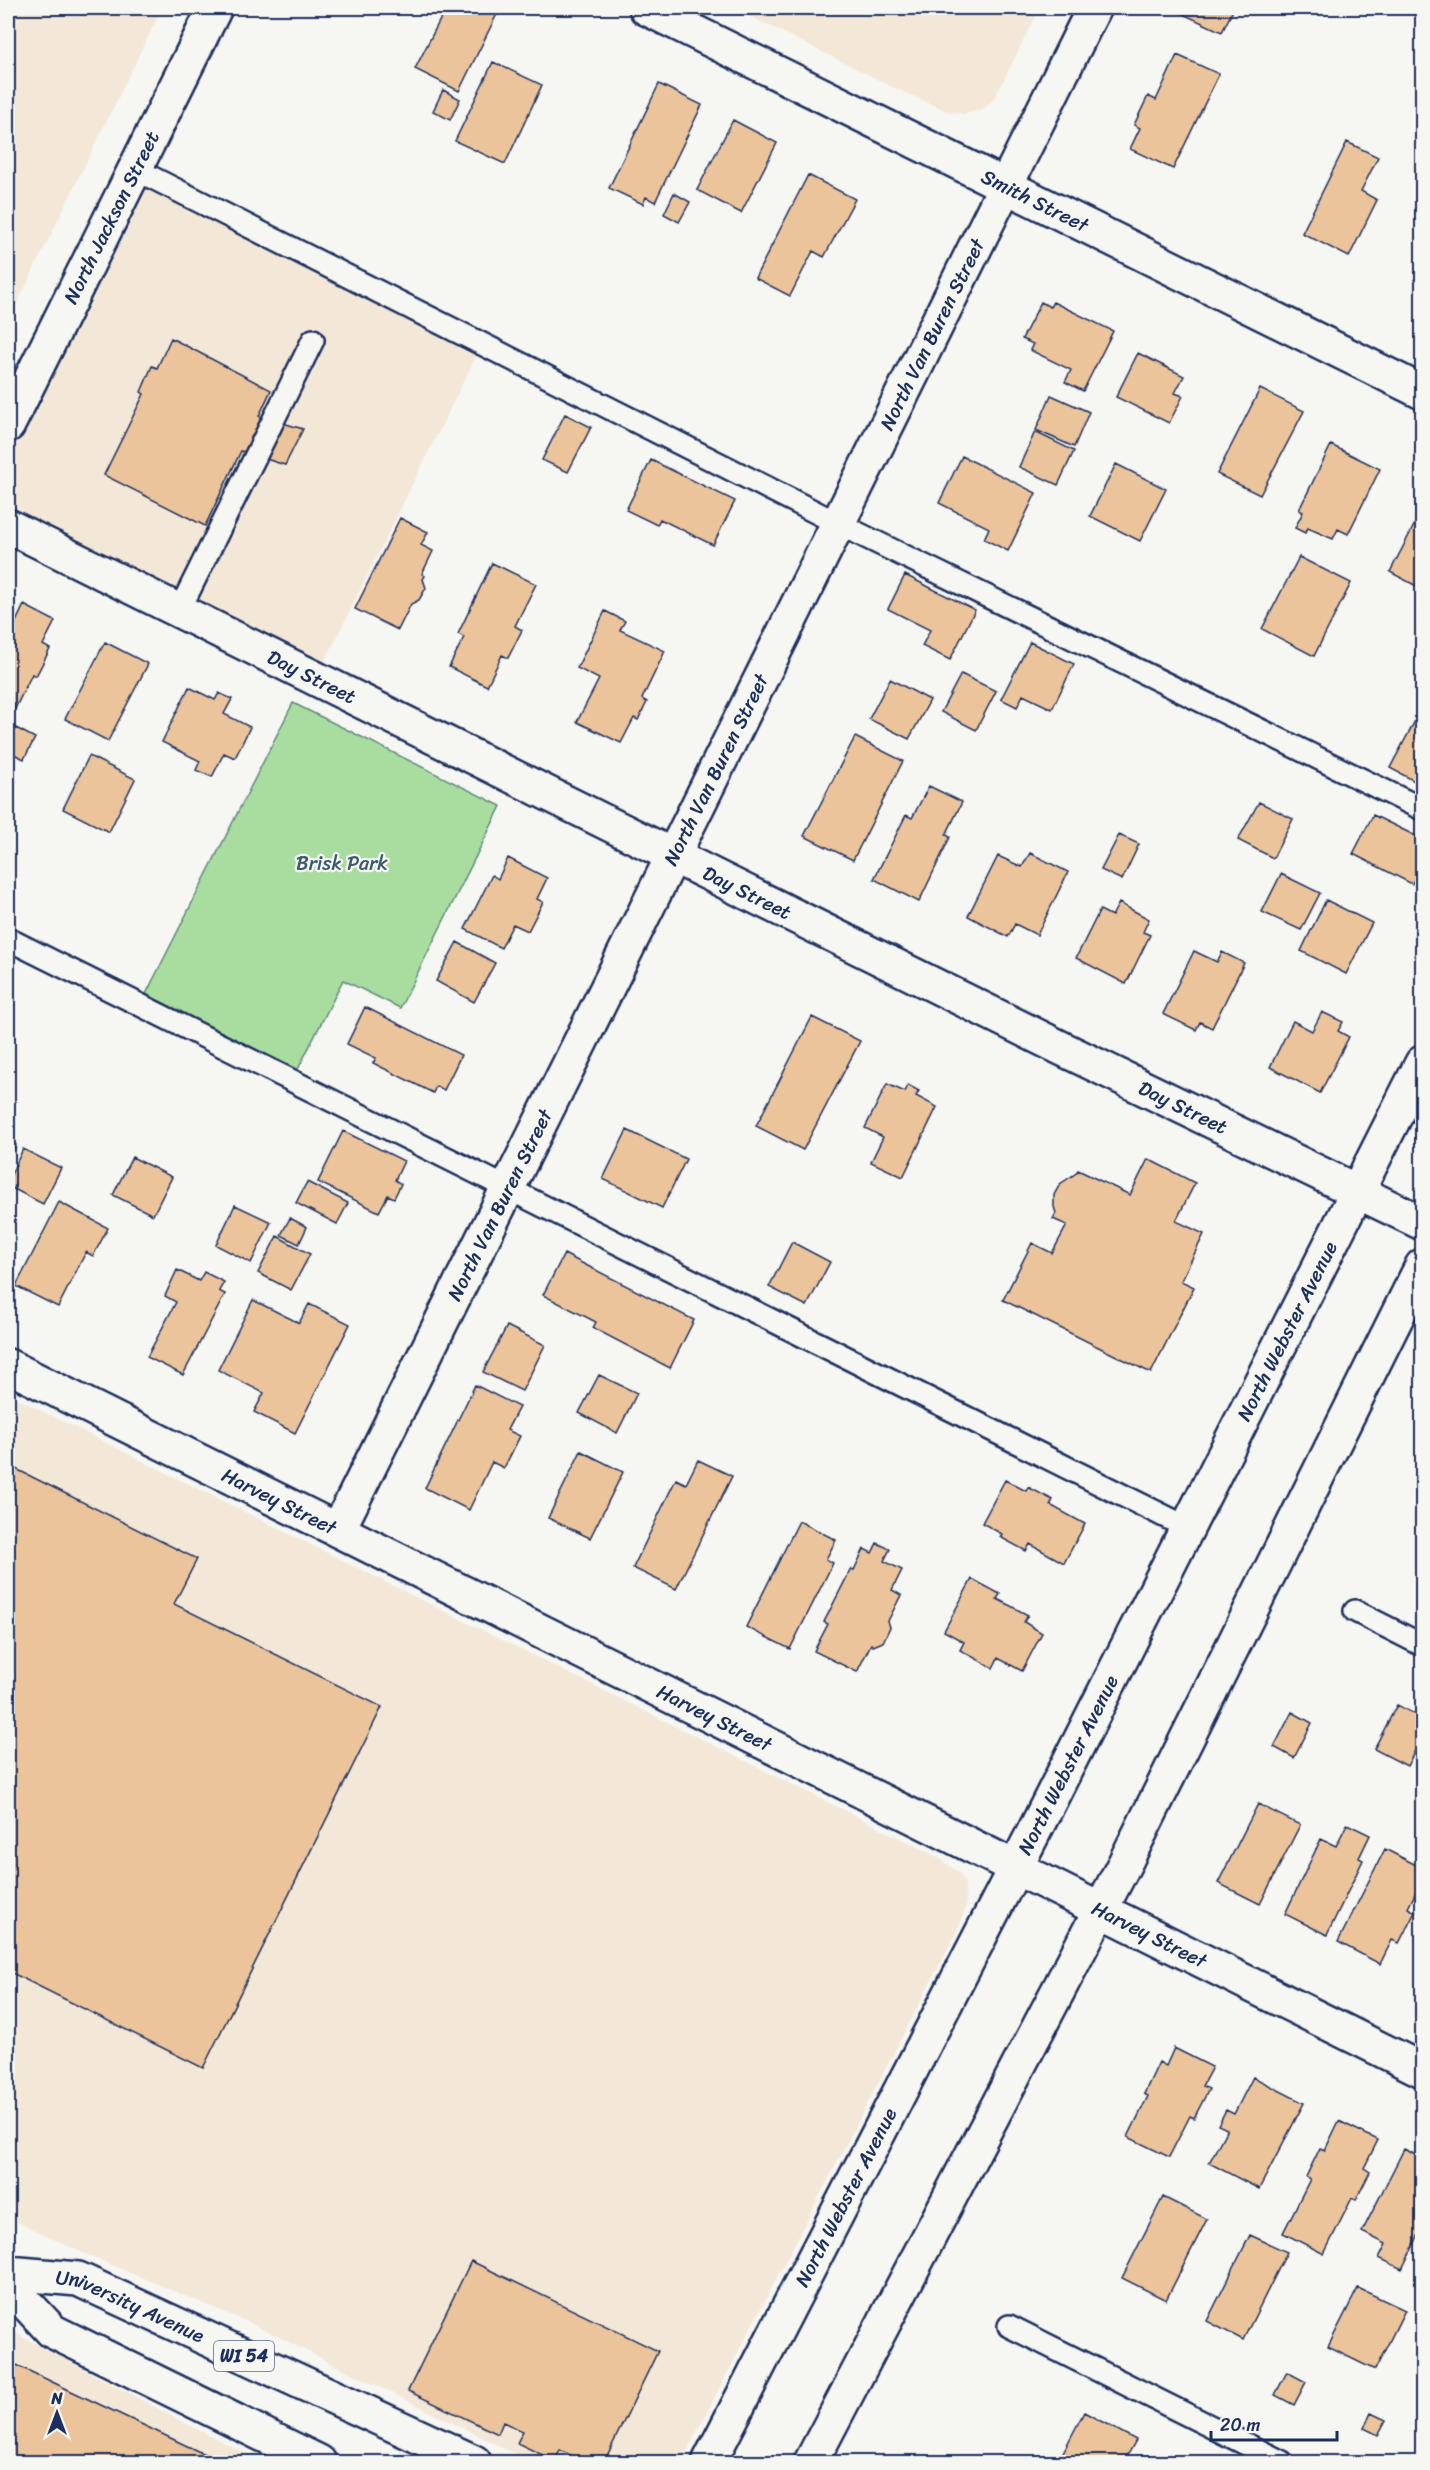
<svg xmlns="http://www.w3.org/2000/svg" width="1430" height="2470" font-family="Sriracha,sans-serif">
	<rect width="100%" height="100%" fill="#f6f6f2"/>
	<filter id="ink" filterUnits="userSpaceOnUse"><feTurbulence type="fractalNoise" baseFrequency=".0167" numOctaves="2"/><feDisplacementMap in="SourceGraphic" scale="12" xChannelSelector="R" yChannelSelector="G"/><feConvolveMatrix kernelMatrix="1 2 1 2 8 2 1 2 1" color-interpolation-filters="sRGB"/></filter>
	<g filter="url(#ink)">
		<path fill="#f3e7d8" d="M8 8H162L8 322Z
			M733 8H732H1040L994 99 983 109 964 114 947 111 899 90Z
			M135 169 482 344 316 679 8 526V425Z
			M8 1394 938 1857 960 1874 965 1884 966 1906 957 1931 681 2462H532L248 2322 83 2253 8 2217Z
			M8 2329 183 2422 263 2462H8Z"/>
		<path fill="#a8dd9f" stroke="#62867e" stroke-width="1.5" d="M293 703 501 806 400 1008 343 980 295 1075 143 1000Z"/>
		<path fill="#ecc49c" stroke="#1b2f5e" stroke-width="1.5" d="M446 8H500L459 91 415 69Z
			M1175 8H1234L1222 32 1174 10Z
			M1177 55 1219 74 1173 169 1130 149 1140 128 1134 125 1148 96 1156 100Z
			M493 62 542 85 505 164 455 141Z
			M659 84 702 105 655 202 646 197 643 204 609 188Z
			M443 90 460 99 450 120 433 111Z
			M733 120 777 143 741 213 697 190Z
			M1347 142 1378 157 1361 191 1377 200 1349 257 1302 233Z
			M808 175 855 199 824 257 813 251 790 296 755 278Z
			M674 193 690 202 679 222 664 214Z
			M1041 302 1050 307 1053 302 1113 331 1083 391 1065 382 1071 370 1030 350 1033 344 1022 339Z
			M171 338 271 390 259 416 303 429 285 465 241 451 205 526 104 475 144 394 141 392 152 366 157 368Z
			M1138 353 1184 376 1175 393 1183 396 1169 423 1116 397Z
			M1260 389 1304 411 1260 495 1217 474Z
			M1051 395 1089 412 1074 447 1036 430Z
			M565 414 591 427 568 472 542 460Z
			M1035 432 1074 451 1058 485 1019 467Z
			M1331 445 1380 469 1348 534 1338 529 1333 539 1308 528 1305 533 1295 528 1303 512 1299 510Z
			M962 456 1036 493 1008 551 984 539 989 528 939 503Z
			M651 460 735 501 713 545 660 519 657 525 626 510Z
			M1116 464 1166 489 1140 541 1090 516Z
			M1422 510V589L1390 572Z
			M400 518 428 532 421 545 433 551 422 574 425 576 423 579 426 588 419 600 411 604 398 630 355 609Z
			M1299 557 1351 583 1314 656 1262 629Z
			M492 563 536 584 515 626 522 630 508 658 502 655 487 686 449 667 464 637 458 634Z
			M905 575 975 610 950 660 922 646 930 630 888 609Z
			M24 605 55 621 43 645 50 649 36 676 32 674 10 719 8 718V627L12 630Z
			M605 611 625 621 620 630 665 651 642 699 647 702 638 720 634 718 621 743 577 722 599 679 577 668Z
			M105 642 148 664 108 741 65 719Z
			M1030 642 1074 664 1052 709 1023 695 1017 707 1001 699Z
			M961 674 996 691 976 730 941 712Z
			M890 679 930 700 909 739 869 719Z
			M189 687 215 700 219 693 232 699 224 714 250 727 235 758 224 753 212 777 196 770 200 761 162 742Z
			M1417 717 1422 720V785L1390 768Z
			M16 728 35 738 24 759 8 751V744Z
			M855 737 903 761 853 860 804 836Z
			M89 756 135 779 109 832 63 809Z
			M8 777 16 781 8 798Z
			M929 786 962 802 946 835 950 837 919 902 874 879 906 815 912 818Z
			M1259 802 1293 819 1273 858 1238 840Z
			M1373 815 1422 839V870L1419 868 1412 884 1353 854Z
			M1119 835 1139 844 1122 880 1101 870Z
			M1030 853 1068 872 1037 935 1015 924 1008 937 968 916 998 856 1022 867Z
			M508 858 547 878 537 899 543 902 528 931 513 924 501 948 465 929 492 875 498 879Z
			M1281 874 1320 893 1301 930 1262 912Z
			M1326 900 1372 923 1346 974 1301 951Z
			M1119 903 1149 919 1143 932 1150 935 1126 984 1076 958 1100 910 1112 916Z
			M457 942 495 963 474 1002 436 981Z
			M1194 951 1217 962 1222 952 1244 963 1212 1028 1200 1022 1196 1030 1163 1014Z
			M365 1007 461 1055 444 1090 436 1086 433 1093 373 1063 376 1058 347 1044Z
			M1322 1012 1343 1022 1338 1031 1349 1037 1320 1093 1270 1067 1293 1021 1312 1031Z
			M812 1017 860 1041 803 1150 756 1126Z
			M887 1084 905 1092 908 1085 919 1091 916 1096 937 1107 903 1177 871 1162 883 1137 865 1128Z
			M627 1130 686 1159 662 1208 603 1179Z
			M343 1131 404 1161 395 1180 401 1184 394 1198 388 1195 379 1212 318 1182Z
			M8 1141 16 1145 8 1162Z
			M23 1149 61 1168 43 1204 8 1186V1181Z
			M132 1157 172 1177 153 1215 113 1195Z
			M1148 1159 1195 1183 1176 1221 1204 1234 1181 1281 1194 1287 1151 1373 1003 1300 1032 1243 1052 1253 1067 1225 1053 1219 1056 1213 1054 1207V1195L1060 1184 1075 1174 1078 1170 1130 1195Z
			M307 1182 348 1203 337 1224 296 1203Z
			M59 1202 108 1228 93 1256 86 1252 58 1307 16 1286Z
			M235 1205 271 1222 251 1263 216 1245Z
			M290 1218 307 1227 299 1244 281 1235Z
			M277 1236 310 1254 291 1290 258 1273Z
			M792 1242 830 1262 807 1306 769 1287Z
			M564 1254 694 1320 670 1368 593 1328 596 1322 543 1295Z
			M177 1270 199 1281 204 1272 224 1282 219 1291 225 1294 183 1375 147 1357 176 1302 165 1296Z
			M253 1300 299 1323 309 1304 350 1324 295 1433 254 1412 264 1393 218 1370Z
			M507 1326 545 1345 522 1391 483 1372Z
			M599 1375 637 1393 617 1433 579 1413Z
			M475 1385 519 1407 507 1430 520 1436 504 1468 492 1462 469 1510 425 1488Z
			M581 1451 623 1472 590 1538 548 1518Z
			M698 1460 732 1476 676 1589 633 1568 676 1479 686 1484Z
			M8 1465 197 1559 174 1604 382 1707 203 2068 8 1971Z
			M1005 1480 1026 1491 1028 1487 1053 1500 1050 1505 1085 1524 1064 1563 1030 1544 1026 1551 1000 1537 1002 1534 982 1523Z
			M799 1521 836 1540 826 1559 833 1563 790 1649 746 1627Z
			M877 1543 890 1549 884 1561 902 1570 892 1590 901 1595 888 1621 890 1627 883 1642 873 1646 871 1644 857 1672 814 1651 828 1624 824 1622 851 1569 854 1570 864 1549 872 1553Z
			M972 1579 1000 1594 997 1599 1028 1615 1024 1622 1042 1633 1022 1671 998 1658 993 1668 960 1650 964 1642 944 1631Z
			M1397 1705 1422 1718V1737L1407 1766 1374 1749Z
			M1292 1712 1312 1723 1294 1758 1274 1747Z
			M1258 1804 1300 1825 1260 1904 1218 1883Z
			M1347 1824 1370 1835 1359 1858 1363 1860 1327 1935 1285 1914 1321 1839 1336 1846Z
			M1385 1849 1422 1868V1873L1417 1882 1420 1884 1408 1908 1415 1912 1399 1943 1392 1940 1380 1964 1338 1942Z
			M1174 2048 1212 2067 1202 2086 1209 2089 1194 2118 1190 2116 1169 2157 1128 2137 1148 2096 1144 2094 1159 2062 1166 2066Z
			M1253 2077 1304 2103 1259 2189 1209 2163 1227 2129 1218 2125 1226 2110 1234 2114Z
			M1339 2121 1378 2140 1364 2168 1370 2172 1356 2200 1352 2198 1324 2254 1283 2233 1310 2179 1306 2177 1320 2148 1325 2150Z
			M1404 2149 1422 2158V2228L1402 2269 1379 2258 1386 2244 1362 2232Z
			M1163 2197 1207 2219 1166 2300 1122 2278Z
			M1250 2235 1287 2252 1243 2340 1207 2321Z
			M471 2261 658 2351 604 2462H585L560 2450 555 2461 517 2443 523 2431 503 2422 498 2434 408 2391Z
			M1358 2288 1405 2310 1375 2370 1328 2347Z
			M8 2361 221 2462H8Z
			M1287 2372 1306 2382 1294 2405 1275 2395Z
			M1084 2412 1136 2440 1124 2462H1064L1059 2460Z
			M1371 2413 1386 2420 1378 2435 1364 2428Z"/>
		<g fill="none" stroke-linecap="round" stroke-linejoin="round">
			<g stroke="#1b2f5e" stroke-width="26">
				<path id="service" d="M135 169 837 523 1422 809
					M179 611 313 340
					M8 939 1188 1528
					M1355 1611 1422 1645
					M1009 2326 1282 2462"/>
			</g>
			<g stroke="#1b2f5e" stroke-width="38">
				<g id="minor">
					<path id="s1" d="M646 8 1422 392"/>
					<path id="s2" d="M8 425 215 8"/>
					<path id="s3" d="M8 526 1063 1049 1422 1223"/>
					<path id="s4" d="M8 1366 1422 2070"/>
					<path id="s5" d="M338 1530 1094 8"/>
				</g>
			</g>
			<g stroke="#1b2f5e" stroke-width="38">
				<g id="secondary">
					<path id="s6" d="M709 2462 1040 1820 1422 1063"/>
					<path d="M811 2462 1125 1863 1422 1266"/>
				</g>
			</g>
			<g stroke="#1b2f5e" stroke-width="38">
				<g id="primary">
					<path id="s7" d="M8 2273 78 2279 474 2462"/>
					<path d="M8 2284 52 2331 319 2462"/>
				</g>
			</g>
			<use href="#service" stroke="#f6f6f2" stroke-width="21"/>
			<use href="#minor" stroke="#f6f6f2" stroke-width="33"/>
			<use href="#secondary" stroke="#f6f6f2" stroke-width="33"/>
			<use href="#primary" stroke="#f6f6f2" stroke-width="33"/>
		</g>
	</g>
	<g text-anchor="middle" stroke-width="4.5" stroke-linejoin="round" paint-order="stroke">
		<rect fill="#f6f6f2" stroke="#5d6b8a" stroke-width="1.5" x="214" y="2341" width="60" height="30" rx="4.5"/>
		<g font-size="18" font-weight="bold" fill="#1b2f5e">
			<text x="244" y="2362">WI 54</text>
		</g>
		<g font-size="20" fill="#1b2f5e" stroke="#f6f6f2">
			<text dy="7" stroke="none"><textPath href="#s1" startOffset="434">Smith Street</textPath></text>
			<text dy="7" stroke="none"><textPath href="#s2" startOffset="232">North Jackson Street</textPath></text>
			<text dy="7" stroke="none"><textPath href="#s5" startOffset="1335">North Van Buren Street</textPath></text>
			<text dy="7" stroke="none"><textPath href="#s3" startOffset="339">Day Street</textPath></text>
			<text dy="7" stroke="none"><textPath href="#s5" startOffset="849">North Van Buren Street</textPath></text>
			<text dy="7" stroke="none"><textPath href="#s3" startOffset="825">Day Street</textPath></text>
			<text dy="7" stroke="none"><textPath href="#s3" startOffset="1311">Day Street</textPath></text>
			<text dy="7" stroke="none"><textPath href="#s5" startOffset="363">North Van Buren Street</textPath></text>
			<text dy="7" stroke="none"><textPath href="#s6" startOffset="1270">North Webster Avenue</textPath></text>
			<text dy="7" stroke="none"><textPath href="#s4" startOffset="303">Harvey Street</textPath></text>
			<text dy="7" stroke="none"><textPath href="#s4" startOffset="789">Harvey Street</textPath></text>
			<text dy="7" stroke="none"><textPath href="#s6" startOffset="784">North Webster Avenue</textPath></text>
			<text dy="7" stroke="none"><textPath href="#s4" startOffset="1275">Harvey Street</textPath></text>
			<text dy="7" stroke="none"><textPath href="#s6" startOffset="298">North Webster Avenue</textPath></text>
			<text dy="7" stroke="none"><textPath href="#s7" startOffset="128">University Avenue</textPath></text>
		</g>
		<g font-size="20" fill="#3e5a6e" stroke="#f6f6f2">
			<text x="342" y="870">Brisk Park</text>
		</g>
	</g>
	<rect width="1430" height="2470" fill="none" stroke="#f6f6f2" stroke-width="30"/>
	<rect x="15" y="15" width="1400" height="2440" fill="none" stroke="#1b2f5e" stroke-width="2" filter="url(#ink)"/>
	<g transform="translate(57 2413)" stroke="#f6f6f2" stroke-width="4.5" paint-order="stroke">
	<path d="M0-4.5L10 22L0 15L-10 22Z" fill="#1b2f5e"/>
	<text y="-9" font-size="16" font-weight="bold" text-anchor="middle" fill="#1b2f5e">N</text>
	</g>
	<path d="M1211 2431v9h126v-9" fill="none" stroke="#1b2f5e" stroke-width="3"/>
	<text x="1220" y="2431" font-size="18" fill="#1b2f5e" stroke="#f6f6f2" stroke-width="4.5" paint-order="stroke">20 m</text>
</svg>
